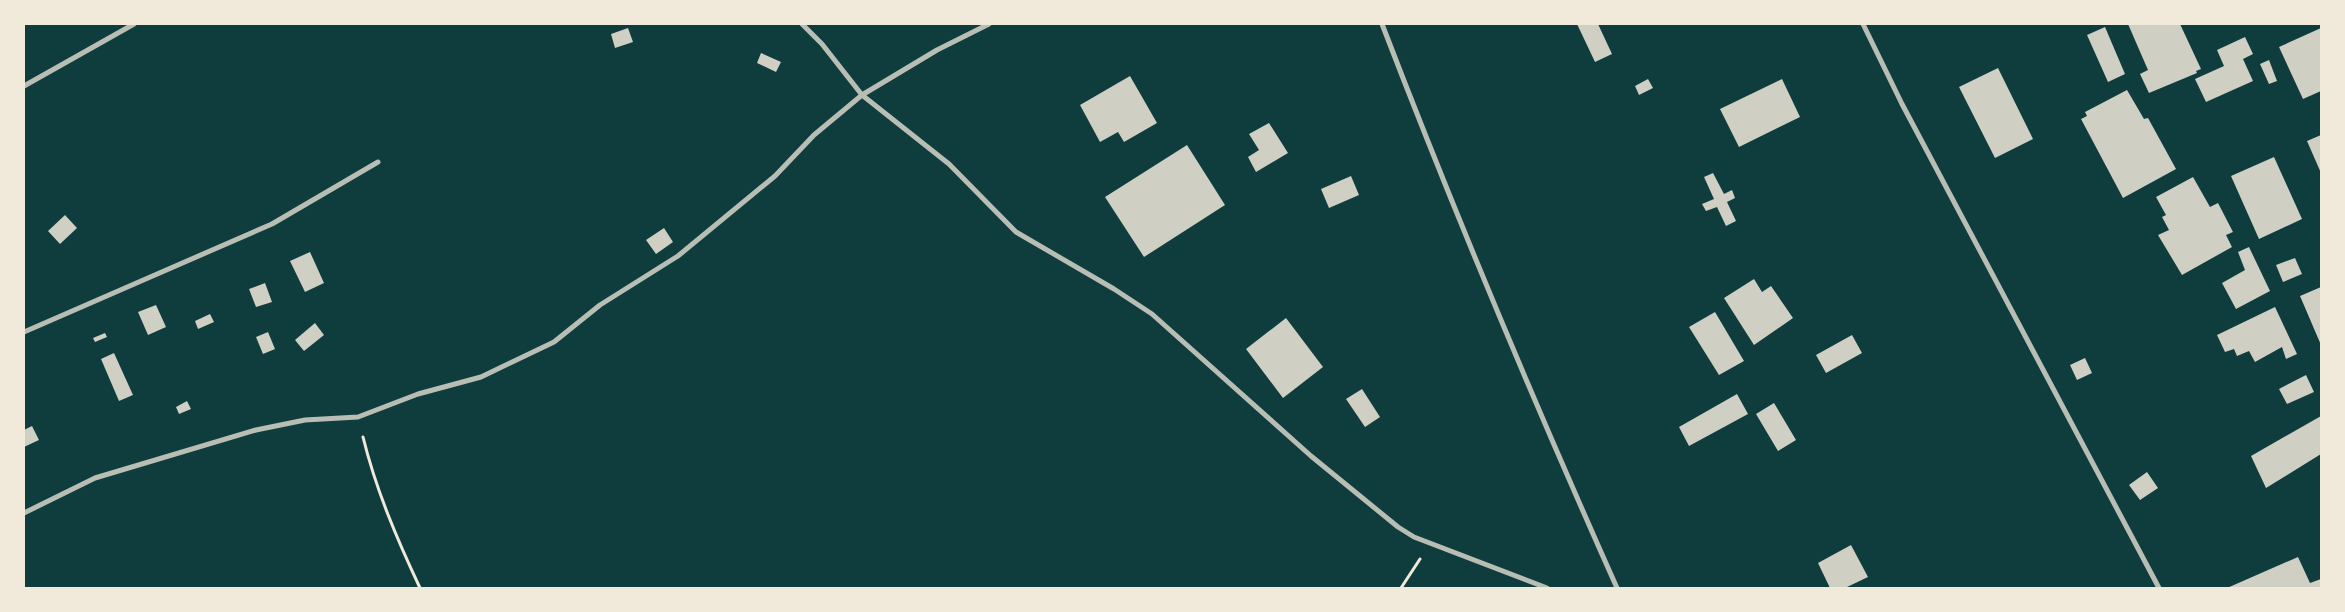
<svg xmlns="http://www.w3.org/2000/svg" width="2345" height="612" font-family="'Roboto Serif',serif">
	<rect width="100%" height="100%" fill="#0f3d3e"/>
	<path fill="#cfcfc3" d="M1577 24H1598L1612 54 1595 62Z
		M2128 24H2180L2201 69 2196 71 2197 73 2149 93 2140 74 2148 70Z
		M2105 27 2125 74 2108 82 2087 35Z
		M628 28 633 42 615 48 611 34Z
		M2321 28V91L2303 99 2279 47Z
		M2245 37 2253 54 2243 59 2253 81 2206 102 2195 79 2224 66 2217 50Z
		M761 53 781 62 776 72 757 63Z
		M2269 60 2277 81 2269 84 2260 64Z
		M1998 68 2033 139 1995 158 1959 87Z
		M1130 76 1157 123 1124 142 1118 132 1100 142 1080 105Z
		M1648 79 1653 88 1639 95 1635 86Z
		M1782 79 1800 117 1739 147 1720 109Z
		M2127 90 2144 119 2148 118 2176 169 2123 198 2081 119 2087 116 2085 112Z
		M1269 123 1288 153 1256 172 1248 157 1259 150 1249 134Z
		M2321 135V173L2307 141Z
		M1187 145 1225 205 1144 257 1105 197Z
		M2274 157 2302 219 2259 239 2231 176Z
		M1713 173 1724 194 1732 190 1735 198 1727 202 1736 221 1726 226 1717 207 1706 211 1702 204 1714 199 1704 177Z
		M1351 176 1359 195 1329 208 1321 189Z
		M2193 177 2210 207 2218 203 2233 232 2226 235 2232 247 2182 275 2158 235 2169 230 2162 217 2166 215 2156 197Z
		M65 215 77 228 60 244 48 231Z
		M664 228 673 242 656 254 646 240Z
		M2249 247 2270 291 2236 309 2222 283 2245 270 2238 252Z
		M310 252 324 283 305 292 290 261Z
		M2295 258 2302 274 2283 282 2276 265Z
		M1754 279 1762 292 1771 286 1793 318 1754 345 1724 298Z
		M265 283 272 302 256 307 249 289Z
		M2321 287V345L2300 296Z
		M156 305 166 327 148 335 138 312Z
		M2275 307 2297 354 2286 359 2282 347 2255 362 2249 351 2237 356 2234 349 2225 352 2217 335Z
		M1715 312 1744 361 1719 375 1689 327Z
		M210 314 214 322 198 329 195 321Z
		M1286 318 1323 367 1283 398 1246 349Z
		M315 323 324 335 304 351 295 340Z
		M268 332 275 349 263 354 256 337Z
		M105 333 107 337 95 342 93 338Z
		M1852 335 1862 353 1826 373 1816 355Z
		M114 353 133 395 119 401 101 359Z
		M2085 358 2092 373 2077 380 2070 365Z
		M2306 375 2314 392 2287 404 2279 389Z
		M1362 389 1380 417 1365 427 1346 399Z
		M1737 394 1748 414 1689 446 1679 427Z
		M187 401 191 409 179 414 176 407Z
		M1774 403 1796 440 1778 451 1756 414Z
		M2321 416V454L2266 488 2251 456Z
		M32 426 39 440 24 447V430Z
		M2147 472 2158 488 2140 500 2129 485Z
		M1851 545 1868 577 1845 588H1830L1818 563Z
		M2298 557 2310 583 2321 579V588H2227Z"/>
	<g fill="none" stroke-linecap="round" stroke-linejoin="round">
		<path stroke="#f1e9da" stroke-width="3" d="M363 437C376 490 397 539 420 588
			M1401 588 1420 559"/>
		<path stroke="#b8beb3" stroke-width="5" d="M802 24 822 44 862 95 949 164 1016 232 1114 289 1152 314 1311 456 1398 527 1414 537 1547 588
			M1382 24C1455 214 1534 402 1617 588
			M1863 24 1902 104 2159 588
			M24 86 134 24
			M24 332 272 224 378 162
			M24 513 95 478 256 430 305 420 358 417 418 394 481 377 554 342 600 305 678 256 775 176 814 135 862 95 937 50 989 24"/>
	</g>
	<rect width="2345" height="612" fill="none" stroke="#f1e9da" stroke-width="50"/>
</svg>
